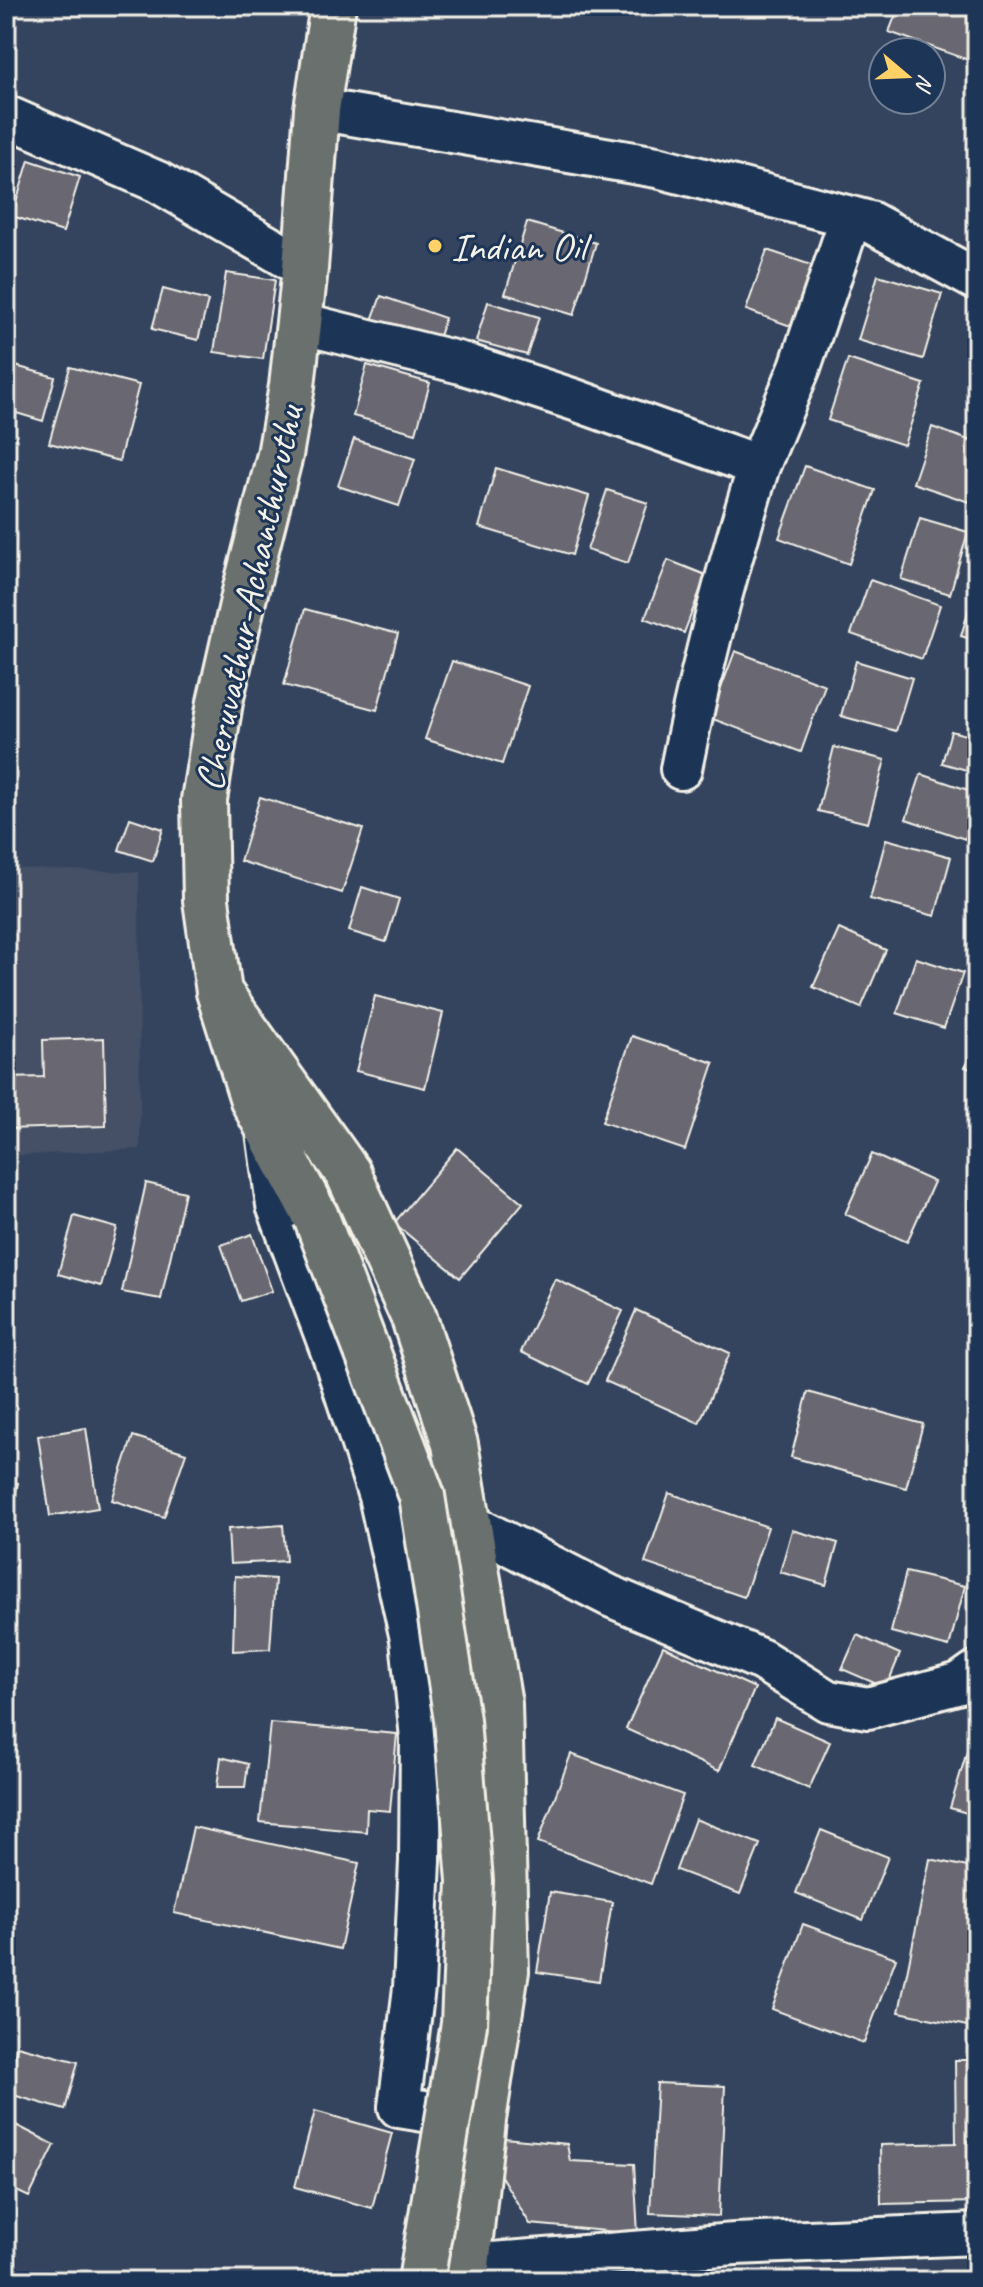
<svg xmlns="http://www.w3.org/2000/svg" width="983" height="2287" font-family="Caveat,sans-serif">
	<rect width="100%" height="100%" fill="#34445f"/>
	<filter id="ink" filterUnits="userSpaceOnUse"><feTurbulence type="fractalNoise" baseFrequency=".0125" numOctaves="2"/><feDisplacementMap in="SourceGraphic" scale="16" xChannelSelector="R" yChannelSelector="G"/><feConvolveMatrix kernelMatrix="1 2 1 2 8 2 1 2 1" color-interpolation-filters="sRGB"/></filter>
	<g filter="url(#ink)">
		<path fill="#444f65" d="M6 868 139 872 140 1149 6 1156Z"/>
		<path fill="#696872" stroke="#f4f1e8" stroke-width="2" d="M266 6H294L293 10Z
			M899 6H977V63L889 32Z
			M29 160 80 177 63 232 12 216Z
			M527 222 596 243 574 315 505 294Z
			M767 250 820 268 799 329 746 310Z
			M226 273 275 280 263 359 214 352Z
			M878 275 942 294 923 359 858 340Z
			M163 289 208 301 198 340 152 329Z
			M381 296 445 318 436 345 371 323Z
			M488 302 539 317 527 355 476 341Z
			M848 359 924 384 904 445 828 420Z
			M12 365 55 377 43 421 6 410V386Z
			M367 365 430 383 416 433 353 416Z
			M70 367 139 385 119 461 49 443Z
			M932 427 977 443V477L969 502 913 483Z
			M354 439 415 459 399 506 338 486Z
			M805 466 875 490 849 564 779 538Z
			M496 468 589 496 572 555 479 527Z
			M607 490 648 503 628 563 587 550Z
			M920 518 968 532 950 594 901 579Z
			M668 560 706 575 684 633 645 618Z
			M870 580 940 605 922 659 851 634Z
			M977 582V641L961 636Z
			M305 609 398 634 377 710 284 685Z
			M735 651 825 685 801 752 710 718Z
			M452 661 528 686 502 764 425 739Z
			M856 661 912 678 896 731 841 716Z
			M951 731 977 738V773L942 763Z
			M834 747 885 760 868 823 818 811Z
			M921 774 977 793V805L965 839 906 819Z
			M260 797 363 829 342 893 240 861Z
			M130 818 163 829 153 861 119 850Z
			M886 839 951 857 935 916 870 899Z
			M362 887 399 899 386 942 349 931Z
			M839 929 886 950 861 1008 813 987Z
			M916 958 963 973 944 1028 897 1013Z
			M375 996 443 1013 425 1088 356 1071Z
			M977 1033V1071L965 1067Z
			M632 1036 714 1063 685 1150 602 1122Z
			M104 1038 106 1126 6 1129V1078L44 1077 43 1040Z
			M457 1148 523 1203 460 1278 394 1223Z
			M872 1154 934 1182 907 1242 845 1214Z
			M146 1183 185 1192 161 1299 122 1292Z
			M74 1216 117 1228 101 1286 58 1274Z
			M252 1234 272 1291 241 1301 221 1245Z
			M555 1279 623 1311 588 1384 521 1352Z
			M636 1310 730 1353 699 1423 605 1381Z
			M808 1392 923 1424 906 1488 791 1457Z
			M86 1428 98 1508 50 1516 38 1436Z
			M133 1436 186 1453 164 1517 112 1500Z
			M6 1480 18 1483 6 1530Z
			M669 1493 768 1527 744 1597 645 1563Z
			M283 1525 286 1561 230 1564 228 1529Z
			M792 1530 838 1543 826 1585 780 1572Z
			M906 1572 965 1586 949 1647 891 1632Z
			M235 1576 275 1579 270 1649 233 1651Z
			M857 1635 900 1654 886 1688 842 1669Z
			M663 1646 755 1688 719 1771 626 1729Z
			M775 1718 830 1742 809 1789 755 1765Z
			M270 1723 397 1734 390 1811 367 1809 366 1832 260 1822Z
			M972 1735 977 1737V1816L950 1808Z
			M571 1754 683 1795 651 1884 538 1842Z
			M221 1757 248 1764 245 1787H217Z
			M695 1819 760 1844 740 1894 676 1870Z
			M193 1827 359 1863 340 1949 174 1913Z
			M821 1830 888 1857 863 1920 796 1893Z
			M930 1859 977 1869V2028L899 2012Z
			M550 1892 612 1902 599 1981 537 1972Z
			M803 1924 896 1958 864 2043 772 2009Z
			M17 2046 78 2062 65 2110 6 2093Z
			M955 2060H977V2202L881 2204 880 2145 956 2143Z
			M657 2083 725 2086 719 2216 650 2213Z
			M315 2111 392 2133 372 2208 295 2187Z
			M6 2120 55 2145 29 2197 6 2186Z
			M504 2138 567 2144 570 2161 634 2164 638 2234 530 2224 496 2168Z
			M622 2274 643 2281H620Z"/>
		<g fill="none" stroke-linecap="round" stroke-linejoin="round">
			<g stroke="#f4f1e8" stroke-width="46">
				<path id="minor" d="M317 109 657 167 851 217 870 222 977 280
					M6 116 158 182 305 268
					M300 323 461 363 575 400 759 466C728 566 701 666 681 769
					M759 466 800 367 851 217
					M267 1132 277 1205 334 1358 379 1496 411 1639 421 1738 420 1861 414 1988 399 2107 480 2120
					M469 1524 610 1596 762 1660 828 1701 868 1708 960 1683 977 1671
					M466 2281 467 2265 735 2244 977 2234"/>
			</g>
			<g stroke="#f4f1e8" stroke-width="50">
				<path id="major" d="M219 992 348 1173 414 1318 455 1444 499 1704 506 1971 483 2120 467 2265
					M316 1217 253 1100 219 992 206 900 204 800 220 702 244 596 280 455 292 386 305 268 317 109 333 6"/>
			</g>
			<use href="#minor" stroke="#1d3557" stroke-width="40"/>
			<use href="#major" stroke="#6b706d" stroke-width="44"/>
			<g stroke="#f4f1e8" stroke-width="50" stroke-linecap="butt">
				<path id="major-bridge" d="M316 1217 422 1496 457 1720 470 1881 464 2024 421 2281"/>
			</g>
			<use href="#major-bridge" stroke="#6b706d" stroke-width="44"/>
		</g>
	</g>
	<circle fill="#ffd166" stroke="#1d3557" stroke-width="3" cx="435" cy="246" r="8"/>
	<g text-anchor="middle" stroke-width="6" stroke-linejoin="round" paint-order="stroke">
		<g font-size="40" fill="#f4f1e8" stroke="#1d3557" text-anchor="start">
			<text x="451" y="260">Indian Oil</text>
		</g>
		<g font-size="40" fill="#f4f1e8" stroke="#1d3557">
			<text transform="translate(248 598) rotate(-78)" y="14">Cheruvathur-Achanthuruthu</text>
		</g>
	</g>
	<rect width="983" height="2287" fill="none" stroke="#1d3557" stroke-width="32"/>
	<rect x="16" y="16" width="951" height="2255" fill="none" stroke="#f4f1e8" stroke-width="3" filter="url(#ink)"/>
	<g transform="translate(907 76) rotate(109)"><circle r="38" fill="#1d3557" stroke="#738091" stroke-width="2"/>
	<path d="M0-6L14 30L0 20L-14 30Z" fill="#ffd166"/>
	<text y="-12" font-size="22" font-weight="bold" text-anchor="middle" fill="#f4f1e8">N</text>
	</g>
</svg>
